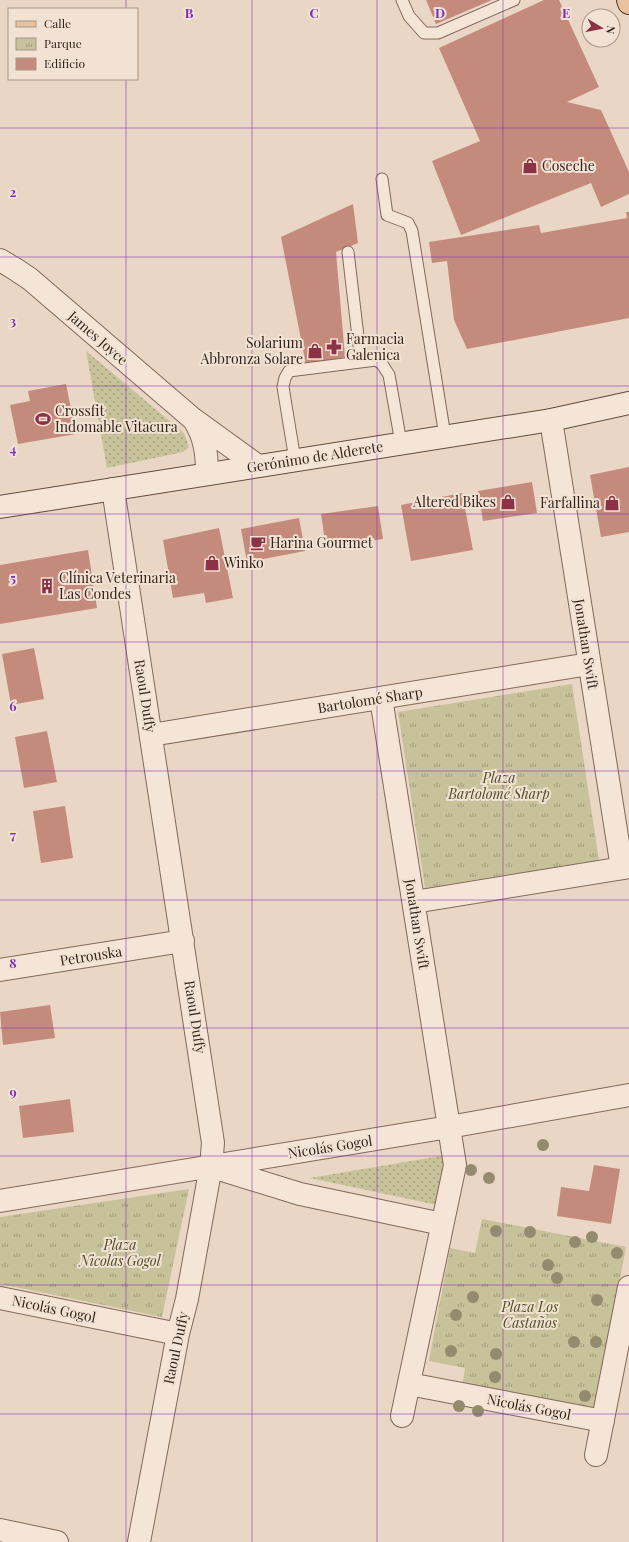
<svg xmlns="http://www.w3.org/2000/svg" width="629" height="1542" font-family="'Playfair Display',serif">
	<defs>
		<pattern id="grass-dots" width="8" height="8" patternUnits="userSpaceOnUse"><rect width="8" height="8" fill="#c7c299"/><path d="M2 2h.1M6 6h.1" fill="none" stroke="#a29d7c" stroke-width="1.8" stroke-linecap="round"/></pattern>
		<pattern id="park-tufts" width="24" height="20" patternUnits="userSpaceOnUse"><rect width="24" height="20" fill="#c7c299"/><path d="M3 7l-1-3M5 7V3M7 7l1-3M15 17l-1-3M17 17v-4M19 17l1-3" fill="none" stroke="#a29d7c"/></pattern>
	</defs>
	<rect width="100%" height="100%" fill="#ead6c4"/>
	<path fill="url(#grass-dots)" d="M86 351 184 433 189 447 183 452 107 468Z
		M447 1155 437 1205 310 1178Z"/>
	<path fill="url(#park-tufts)" d="M572 684 599 860 425 888 398 712Z
		M189 1189 162 1317 0 1284V1217Z
		M482 1219 626 1247 595 1413 462 1387 465 1368 429 1361 450 1248 475 1253Z"/>
	<path fill="#c48b7d" d="M426 0H492L436 24Z
		M544 0H559L599 87 567 102 601 110 629 172V194L601 207 591 183 461 235 432 161 480 141 439 48Z
		M353 204 358 243 336 252 345 357 306 365 281 237Z
		M626 212H629V318L467 349 454 320 447 261 432 263 429 242 539 225 541 233 627 218Z
		M66 384 76 434 18 444 10 405 30 401 28 391Z
		M629 467V532L601 537 590 475Z
		M532 482 537 513 483 521 478 491Z
		M462 493 473 550 411 561 401 505Z
		M378 506 383 539 326 548 321 514Z
		M299 518 305 551 247 562 241 529Z
		M219 528 233 598 206 603 204 593 173 598 163 540Z
		M88 550 97 608 0 624V565Z
		M34 648 44 699 11 705 2 654Z
		M47 731 57 782 24 788 15 737Z
		M65 806 73 858 41 863 33 811Z
		M50 1005 55 1038 3 1045 0 1012Z
		M70 1099 74 1132 23 1138 19 1106Z
		M594 1165 620 1169 611 1224 557 1216 561 1187 589 1191Z"/>
	<g fill="none" stroke-linecap="round" stroke-linejoin="round">
		<g stroke="#83685c" stroke-width="13">
			<path id="lane" d="M402 0 409 16 424 33H438L514 0
				M382 179 387 215 408 223 412 231 445 436
				M348 252 361 362
				M295 460 283 387 285 378 289 371 376 360 382 364 389 375 401 443"/>
		</g>
		<g stroke="#83685c" stroke-width="24">
			<path id="street" d="M0 260 15 269 30 279 193 419 258 466
				M194 420C205 437 207 454 207 474
				M551 420 622 868
				M113 489 213 1143 211 1166 187 1299 178 1334 139 1542
				M381 698 455 1165 402 1416
				M151 735 589 664
				M414 902 629 867
				M0 970 183 941
				M216 1168 300 1194 442 1224
				M0 1201 449 1127 629 1095
				M0 1298 178 1334
				M409 1384 603 1421
				M596 1455 629 1287
				M0 1530 57 1542"/>
		</g>
		<g stroke="#644a3f" stroke-width="24">
			<path id="secondary" d="M0 507 551 420 629 403"/>
		</g>
		<g stroke="#513830" stroke-width="24">
			<path id="primary" d="M628 0 629 3"/>
		</g>
		<use href="#lane" stroke="#f5e5d6" stroke-width="11"/>
		<use href="#street" stroke="#f5e5d6" stroke-width="22"/>
		<use href="#secondary" stroke="#f5e5d6" stroke-width="22"/>
		<use href="#primary" stroke="#eac19f" stroke-width="22"/>
	</g>
	<g fill="#948b6e">
		<circle cx="543" cy="1145" r="6"/>
		<circle cx="471" cy="1170" r="6"/>
		<circle cx="489" cy="1178" r="6"/>
		<circle cx="496" cy="1231" r="6"/>
		<circle cx="530" cy="1232" r="6"/>
		<circle cx="592" cy="1237" r="6"/>
		<circle cx="575" cy="1242" r="6"/>
		<circle cx="617" cy="1253" r="6"/>
		<circle cx="548" cy="1265" r="6"/>
		<circle cx="557" cy="1278" r="6"/>
		<circle cx="473" cy="1297" r="6"/>
		<circle cx="597" cy="1300" r="6"/>
		<circle cx="456" cy="1315" r="6"/>
		<circle cx="574" cy="1342" r="6"/>
		<circle cx="596" cy="1342" r="6"/>
		<circle cx="451" cy="1351" r="6"/>
		<circle cx="496" cy="1354" r="6"/>
		<circle cx="495" cy="1377" r="6"/>
		<circle cx="585" cy="1396" r="6"/>
		<circle cx="459" cy="1406" r="6"/>
		<circle cx="478" cy="1411" r="6"/>
	</g>
	<path fill="none" stroke="#7b2cbf" stroke-width="1" stroke-opacity="0.55" d="M126 0V9M252 0V1542M377 0V1542M503 0V1542M126 79V1542M0 128H629M0 257H629M0 386H629M0 514H629M0 642H629M0 771H629M0 900H629M0 1028H629M0 1156H629M0 1285H629M0 1414H629"/>
	<defs>
		<g id="shop-bare" transform="scale(1.2)"><path d="M-5-2.5h2.3a2.7 3.5 0 0 1 5.4 0H5L5.5 6h-11ZM-1.5-2.5h3a1.5 2.3 0 0 0-3 0Z" fill="#8c3247" stroke="#f2e2d3" stroke-width="2.5" paint-order="stroke"/></g>
		<g id="pharmacy-bare" transform="scale(1.2)"><path d="M-2-6h4v4h4v4h-4v4h-4v-4h-4v-4h4Z" fill="#8c3247" stroke="#f2e2d3" stroke-width="2.5" paint-order="stroke"/></g>
		<g id="stadium-bare" transform="scale(1.2)"><path d="M0-5a6.5 5 0 1 0 0 10a6.5 5 0 1 0 0-10ZM-3.5-1.8h7v3.6h-7Z" fill="#8c3247" stroke="#f2e2d3" stroke-width="2.5" paint-order="stroke"/></g>
		<g id="cafe-bare" transform="scale(1.2)"><path d="M-5.5-4.5H6V0H3Q3 3.5 0 3.5H-2.5Q-5.5 3.5-5.5 0ZM3-3.2v2h1.7v-2ZM-6 4.5H4V6H-6Z" fill="#8c3247" stroke="#f2e2d3" stroke-width="2.5" paint-order="stroke"/></g>
		<g id="building-bare" transform="scale(1.2)"><path d="M-4-6H4V6H1V3H-1V6H-4ZM-2.5-4.3h1.7v1.8h-1.7ZM.8-4.3h1.7v1.8H.8ZM-2.5-1h1.7V.8h-1.7ZM.8-1h1.7V.8H.8Z" fill="#8c3247" stroke="#f2e2d3" stroke-width="2.5" paint-order="stroke"/></g>
	</defs>
	<g fill-rule="evenodd">
		<use href="#shop-bare" x="530" y="166"/>
		<use href="#pharmacy-bare" x="334" y="347"/>
		<use href="#shop-bare" x="315" y="351"/>
		<use href="#stadium-bare" x="43" y="419"/>
		<use href="#shop-bare" x="508" y="502"/>
		<use href="#shop-bare" x="612" y="503"/>
		<use href="#cafe-bare" x="258" y="543"/>
		<use href="#shop-bare" x="212" y="563"/>
		<use href="#building-bare" x="47" y="586"/>
	</g>
	<g text-anchor="middle" stroke-width="4" stroke-linejoin="round" paint-order="stroke">
		<g font-size="14" fill="#34241f" stroke="#f2e2d3" text-anchor="start">
			<text x="542" y="171">Coseche</text>
			<text x="346" y="344">Farmacia<tspan x="346" dy="16">Galenica</tspan></text>
			<text x="303" y="348" text-anchor="end">Solarium<tspan x="303" dy="16">Abbronza Solare</tspan></text>
			<text x="55" y="416">Crossfit<tspan x="55" dy="16">Indomable Vitacura</tspan></text>
			<text x="496" y="507" text-anchor="end">Altered Bikes</text>
			<text x="600" y="508" text-anchor="end">Farfallina</text>
			<text x="270" y="548">Harina Gourmet</text>
			<text x="224" y="568">Winko</text>
			<text x="59" y="583">Clínica Veterinaria<tspan x="59" dy="16">Las Condes</tspan></text>
		</g>
		<g font-size="14" fill="#34241f" stroke="#f2e2d3">
			<text transform="translate(98 338) rotate(41)" y="5">James Joyce</text>
			<text transform="translate(315 457) rotate(-9)" y="5">Gerónimo de Alderete</text>
			<text transform="translate(586 644) rotate(81)" y="5">Jonathan Swift</text>
			<text transform="translate(145 696) rotate(81)" y="5">Raoul Duffy</text>
			<text transform="translate(370 700) rotate(-9)" y="5">Bartolomé Sharp</text>
			<text transform="translate(417 924) rotate(81)" y="5">Jonathan Swift</text>
			<text transform="translate(91 956) rotate(-9)" y="5">Petrouska</text>
			<text transform="translate(195 1017) rotate(81)" y="5">Raoul Duffy</text>
			<text transform="translate(330 1147) rotate(-9)" y="5">Nicolás Gogol</text>
			<text transform="translate(54 1309) rotate(12)" y="5">Nicolás Gogol</text>
			<text transform="translate(176 1348) rotate(-78)" y="5">Raoul Duffy</text>
			<text transform="translate(529 1407) rotate(11)" y="5">Nicolás Gogol</text>
		</g>
		<g font-size="14" font-style="italic" fill="#4e4e27" stroke="#f2e2d3">
			<text x="499" y="783">Plaza<tspan x="499" dy="16">Bartolomé Sharp</tspan></text>
			<text x="120" y="1250">Plaza<tspan x="120" dy="16">Nicolas Gogol</tspan></text>
			<text x="530" y="1312">Plaza Los<tspan x="530" dy="16">Castaños</tspan></text>
		</g>
	</g>
	<g font-size="13" text-anchor="middle" font-weight="bold" fill="#7b2cbf" stroke="#f2e2d3" stroke-width="4" stroke-linejoin="round" paint-order="stroke">
		<text x="189" y="18">B</text>
		<text x="314" y="18">C</text>
		<text x="440" y="18">D</text>
		<text x="566" y="18">E</text>
		<text x="13" y="197">2</text>
		<text x="13" y="326">3</text>
		<text x="13" y="454">4</text>
		<text x="13" y="583">5</text>
		<text x="13" y="711">6</text>
		<text x="13" y="840">7</text>
		<text x="13" y="968">8</text>
		<text x="13" y="1097">9</text>
	</g>
	<rect x="8" y="8" width="130" height="72" fill="#f2e2d3" stroke="#a6968b"/>
	<rect x="16" y="21" width="20" height="6" fill="#eac19f" stroke="#a6968b"/>
	<text x="44" y="28" font-size="12" fill="#34241f">Calle</text>
	<rect x="16" y="38" width="20" height="12" fill="url(#park-tufts)" stroke="#a6968b"/>
	<text x="44" y="48" font-size="12" fill="#34241f">Parque</text>
	<rect x="16" y="58" width="20" height="12" fill="#c48b7d" stroke="#a6968b"/>
	<text x="44" y="68" font-size="12" fill="#34241f">Edificio</text>
	<g transform="translate(601 28) rotate(100)"><circle r="19" fill="#f2e2d3" stroke="#a6968b"/>
	<path d="M0-3L7 15L0 10L-7 15Z" fill="#8c3247"/>
	<text y="-6" font-size="11" font-weight="bold" text-anchor="middle" fill="#34241f">N</text>
	</g>
</svg>
